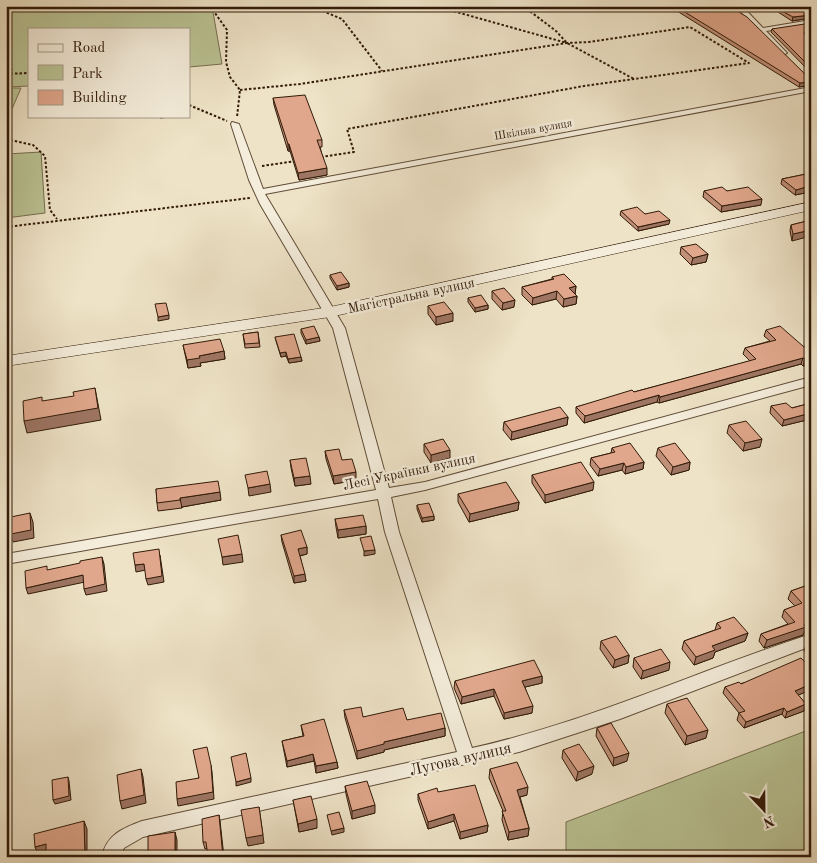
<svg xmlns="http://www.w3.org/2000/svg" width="817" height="863" font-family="'Old Standard TT',serif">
	<rect width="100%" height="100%" fill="#eee3c7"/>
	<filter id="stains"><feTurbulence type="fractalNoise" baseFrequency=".004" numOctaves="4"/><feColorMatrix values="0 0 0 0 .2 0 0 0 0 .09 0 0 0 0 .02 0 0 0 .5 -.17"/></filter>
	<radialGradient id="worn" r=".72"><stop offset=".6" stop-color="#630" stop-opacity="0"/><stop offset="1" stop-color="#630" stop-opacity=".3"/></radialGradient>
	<path fill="#bac394" stroke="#766e4e" d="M6 6H212L222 64 189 67V29H29V86L6 87Z
		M6 88H21L6 123Z
		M41 152 45 213 6 218V154Z
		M811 729V857H566V822Z"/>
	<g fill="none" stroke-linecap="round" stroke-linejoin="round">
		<g stroke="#604c38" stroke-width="2">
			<path id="street" d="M735 6H742L763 28 811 20V24L766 31 787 53 783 55Z
				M811 87V91L265 194 345 328 389 488 425 482 811 377V385L425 490 391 497 399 532 472 748C589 722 697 671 811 634V646L620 719 519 752 143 837 124 848 120 857H102C106 835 123 828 142 821L457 752 385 532 378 499 6 564V554L376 490 333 328 260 204 249 180 231 124 232 122 239 124 263 189Z"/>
		</g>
		<g stroke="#311a08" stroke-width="1">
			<path id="secondary" d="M811 202V210L330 317 6 366V356L330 307Z"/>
		</g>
		<path stroke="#311a08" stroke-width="2" stroke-dasharray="2.5 2" stroke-linecap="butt" d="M210 6 227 30 226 62 230 77 240 90 237 117
			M321 6 325 12 342 19 382 71
			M523 6 556 31 567 43 634 79
			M6 56 11 65 12 74
			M6 74 29 73
			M240 90 300 84 567 43 435 6
			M189 105 227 121
			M6 139 33 145 45 156 50 210 57 219
			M321 157 354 152 347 129 584 86 749 63 690 27 589 42 567 43
			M262 166 296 161
			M6 227 250 198"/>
		<use href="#street" fill="#f4eddb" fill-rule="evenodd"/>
		<use href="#secondary" fill="#f4eddb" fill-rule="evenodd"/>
	</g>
	<path fill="#c19078" stroke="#311a08" d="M669 6H734V7L732 8 811 80V85L799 87Z
		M811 6V18L792 21 778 12V9Z
		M772 29 811 35 809 36 811 37V73L771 32Z
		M273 98 322 140V147H320L327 175 299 180 290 151H288L274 105Z
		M811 173V195H808L805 193 795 195 781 184 782 179Z
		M704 191H727L761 205 721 212 703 197Z
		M621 211 645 214 669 224 638 231 620 215Z
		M811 220 792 241 790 231 791 225Z
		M681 247 708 254 706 262 691 265 680 254Z
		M330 275 349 283V287L337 290 330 278Z
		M552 277 576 286 575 294 577 296 576 304 563 307 556 299 532 305 522 295V287L552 279Z
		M492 291 514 307 502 310 492 299Z
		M468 298 488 305V309L475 312 468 302Z
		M428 306 453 321 436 325 428 314Z
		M301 329 319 337 320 341 306 344 301 333Z
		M766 330 804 347 811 345V364L803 366 801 364 659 403 657 402 584 423 576 413V407L634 392 750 361 743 354 745 348 770 341 764 336Z
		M258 332 260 347 245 348 243 334Z
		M275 337 301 357 302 361 289 363 286 356 281 357 276 341Z
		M183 345 224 351 225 359 200 363 201 366 188 368Z
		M811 403V419L782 426 770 413 771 406 792 408Z
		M568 417 567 425 511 440 503 430 504 422Z
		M729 425 760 447 743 451 727 433Z
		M424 444 450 458 431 463 424 452Z
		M612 448 644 462 643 469 625 474 622 470 598 476 590 465 591 458 611 453Z
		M658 448 690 462 689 470 671 475 656 456Z
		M325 451 342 460 356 480 334 484 326 459Z
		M290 460 311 484 295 486 291 468Z
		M532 475 593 490 545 503 532 483Z
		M156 489 221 500 182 507V508L158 511 157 503Z
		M458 494 519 502 518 510 469 522 458 502Z
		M417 505 434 516V520L422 522 417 509Z
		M335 519 366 526V534L338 538 336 527Z
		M281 535 307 547V554L300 556 306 581 294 583 282 542Z
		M811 584 805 631 803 635 764 648 759 641 761 634 788 624 782 617 784 610 795 606 788 599 791 591Z
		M717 623 748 633 745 641 715 652 713 658 694 665 682 649 684 641 715 630Z
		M601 641 629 655 628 663 613 668 600 649Z
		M811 643V658L804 651 805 647Z
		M634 658 669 670 641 679 633 667Z
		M811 668V690L798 695 806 704 804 711 785 718 782 714 744 728 737 720 739 713 723 693 725 687Z
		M542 676V683L525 687 532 713 504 719 494 696 461 704 454 688 455 681Z
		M667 704 706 738 685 745 665 713Z
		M344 710 363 717 407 720 445 728V736L384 750V752L357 759 345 718Z
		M301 725 337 762 338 768 316 773 314 761 287 767 282 741 303 736Z
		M597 728 627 761 613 766 596 736Z
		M563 750 592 774 576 781 562 758Z
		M490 769 527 795 520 797 529 828 528 836 508 840 502 820 503 811 489 778Z
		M345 786 375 813 352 819 346 794Z
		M438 792 488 825 487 832 460 839 454 821 428 829 418 800V794Z
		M293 800 317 828 299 832Z
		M220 821 207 848 205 849 203 842Z"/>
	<path fill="#9d7562" stroke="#311a08" d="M811 15V18L792 21 793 17Z
		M811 32V35L803 37 804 33Z
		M811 82V85L799 87 800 83Z
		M160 116H171V117L160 118Z
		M288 144H289L290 151H288Z
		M327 168V175L299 180 298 173Z
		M806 187 805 193 795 195 796 190Z
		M811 189V195H808L809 190Z
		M762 199 761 205 721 212 722 206Z
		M670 220 669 224 638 231V227Z
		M811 230V236L792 241 793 234Z
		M708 254 706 262 691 265 693 258Z
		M349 283V287L337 290V286Z
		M576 286 575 294 569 288Z
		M557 291 556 299 532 305 533 298Z
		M577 296 576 304 563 307 564 299Z
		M515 300 514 307 502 310 503 303Z
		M488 305V309L475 312V308Z
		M453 313V321L436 325V317Z
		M169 315V319L158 321V317Z
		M319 337 320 341 306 344V340Z
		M224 351 225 359 200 363 201 366 188 368 187 360 199 356Z
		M286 352V356L281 357 280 353Z
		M301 357 302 361 289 363 288 359Z
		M803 358 801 364 659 403 660 397Z
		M811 358V364L803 366 805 359Z
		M95 388 101 420 27 433 24 421Z
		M659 395 657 402 584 423 585 416Z
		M811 413V419L782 426 784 420Z
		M568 417 567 425 511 440 512 432Z
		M762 439 760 447 743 451 745 443Z
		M450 450V458L431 463V455Z
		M644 462 643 469 625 474 626 467Z
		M690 462 689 470 671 475 673 467Z
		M624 463 622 470 598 476 600 469Z
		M356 472V480L334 484 333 476Z
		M310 476 311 484 295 486 294 478Z
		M594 482 593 490 545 503V495Z
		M270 484 271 492 249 496 248 488Z
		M220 492 221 500 182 507V508L180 498Z
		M519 502 518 510 469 522 470 514Z
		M30 513 33 522 34 538 13 542 12 538 6 540V531Z
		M434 516V520L422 522V518Z
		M366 526V534L338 538V530Z
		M307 547V554L298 556V549Z
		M375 550V554L364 556V551Z
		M242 554 243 562 223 565 222 557Z
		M160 555 164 582 148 585 146 579Z
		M102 557 104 564 107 591 86 595 84 589Z
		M144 564 146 570 136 572 135 565Z
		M305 574 306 581 294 583V576Z
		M83 575 85 582 28 594 26 588Z
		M811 622V629L805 631 803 635 764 648 767 640Z
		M748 633 745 641 715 652 713 658 694 665 696 657 712 646Z
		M629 655 628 663 613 668 615 660Z
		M670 662 669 670 641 679 643 671Z
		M542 676V683L521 688 522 681Z
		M811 684V690L793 697 795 691Z
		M494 689V696L461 704 462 697Z
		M806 704 804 711 785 718 787 712Z
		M533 706 532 713 504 719V713Z
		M784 708 782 714 744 728 746 722Z
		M445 728V736L384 750V752L357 759V751L384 742Z
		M708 730 706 738 685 745 687 736Z
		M629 753 627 761 613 766 614 758Z
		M313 754 314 761 287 767V761Z
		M337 762 338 768 316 773V766Z
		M211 765 212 772 214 799 178 806 177 799Z
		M594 766 592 774 576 781 578 772Z
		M141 769 143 777 146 803 122 809 120 801Z
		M68 777 69 781 71 800 55 804 53 800Z
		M251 778V782L236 786V782Z
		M528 787 527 795 516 798 517 790Z
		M375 805V813L352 819V811Z
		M259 807 264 843 248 846 246 838Z
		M454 814V821L428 829V822Z
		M219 815 220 821 224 857H223Z
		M317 819V828L299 832 298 824Z
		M84 821 87 829V857H85Z
		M488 825 487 832 460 839V832Z
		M344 828V832L332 835 331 831Z
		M529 828 528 836 508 840 509 832Z
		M175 832 177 840V857H175Z
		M46 844 49 852 38 855 35 847Z"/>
	<path fill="#e0a78c" stroke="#311a08" d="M675 6H729L747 17 811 80V82L800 83Z
		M799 6H811V15L793 17 778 9Z
		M811 23V32L804 33 811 37V68L772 29Z
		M305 95 322 140H317L327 168 298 173 289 144H288L273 98Z
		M811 173V189L809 190 806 187 796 190 782 179Z
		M722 187 727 191 748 187 762 199 722 206 704 191Z
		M637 207 645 214 659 211 670 220 638 227 621 211Z
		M811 220V230L793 234 791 225Z
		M696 244 708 254 693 258 681 247Z
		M341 272 349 283 337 286 330 275Z
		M564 274 576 286 569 288 577 296 564 299 557 291 533 298 522 287 554 279 552 277Z
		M504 288 515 300 503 303 492 291Z
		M481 295 488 305 475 308 468 298Z
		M444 302 453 313 436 317 428 306Z
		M166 303 169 315 158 317 155 304Z
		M314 326 319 337 306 340 301 329Z
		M780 326 804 347 811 345V358L805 359 803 358 660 397 659 395 585 416 576 407 632 390 634 392 756 359 745 348 776 340 766 330Z
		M258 332 259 343 245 344 243 334Z
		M294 334 301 357 288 359 286 352 280 353 275 337Z
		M220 339 224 351 199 356 200 358 187 360 183 345Z
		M95 388 98 408 24 421 23 401 42 397V401L74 396 73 392Z
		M786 403 792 408 811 403V413L784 420 771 406Z
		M560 407 568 417 512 432 504 422Z
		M746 421 762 439 745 443 729 425Z
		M443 439 450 450 431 455 424 444Z
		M630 443 644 462 626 467 624 463 600 469 591 458 615 452 612 448Z
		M675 443 690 462 673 467 658 448Z
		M339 449 342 460 352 459 356 472 333 476 325 451Z
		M306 458 310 476 294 478 290 460Z
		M581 462 594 482 545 495 532 475Z
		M267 471 270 484 248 488 245 475Z
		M218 481 220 492 180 498V500L157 503 156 489Z
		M506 482 519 502 470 514 458 494Z
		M429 503 434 516 422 518 417 505Z
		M30 513 31 530 11 534V530L6 531V518Z
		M363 515 366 526 338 530 335 519Z
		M301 530 307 547 298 549 305 574 294 576 281 535Z
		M238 535 242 554 222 557 218 539Z
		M371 536 375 550 364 551 360 538Z
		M159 549 162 576 146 579 144 564 135 565 133 553Z
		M102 557 105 584 84 589 83 575 26 588 25 571 47 566V570L80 563V561Z
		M811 584V622L804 625 806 627 767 640 761 634 795 622 784 610 802 603 791 591Z
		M734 617 748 633 712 646 715 650 696 657 684 641 721 628 717 623Z
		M616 636 629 655 615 660 601 641Z
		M811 643V653L805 647Z
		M661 649 670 662 643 671 634 658Z
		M801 658 811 668V684L795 691 806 704 787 712 784 708 746 722 739 713 745 711 725 687 739 682 741 684Z
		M534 660 542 676 522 681 533 706 504 713 494 689 462 697 455 681Z
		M687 698 708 730 687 736 667 704Z
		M361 707 363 717 403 708 407 720 441 713 445 728 384 742V744L357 751 344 710Z
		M324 719 337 762 316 766 313 754 287 761 282 741 304 736 301 725Z
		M611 723 629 753 614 758 597 728Z
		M579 744 594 766 578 772 563 750Z
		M207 747 211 765 213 792 177 799 176 782 199 778 193 750Z
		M246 753 251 778 236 782 231 757Z
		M517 762 528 787 517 790 529 828 509 832 502 811H506L490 769Z
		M141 769 144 795 120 801 117 775Z
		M68 777 69 796 53 800 52 780Z
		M367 781 375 805 352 811 345 786Z
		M475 785 488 825 460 832 454 814 428 822 418 794 437 788 438 792Z
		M311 796 317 819 298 824 293 800Z
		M259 807 263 835 246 838 241 810Z
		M339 812 344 828 331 831 327 815Z
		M219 815 223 857H208L206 842H203L202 819Z
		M84 821 85 857H46V844L35 847 34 834Z
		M175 832V857H148V836Z"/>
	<g text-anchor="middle" stroke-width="5" stroke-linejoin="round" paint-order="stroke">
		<g font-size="11" fill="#311a08" stroke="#f4eddb">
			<text transform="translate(533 129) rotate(-10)" y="4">Шкільна вулиця</text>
		</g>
		<g font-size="14" fill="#311a08" stroke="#f4eddb">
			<text transform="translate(411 295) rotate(-12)" y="5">Магістральна вулиця</text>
			<text transform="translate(409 471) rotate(-12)" y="5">Лесі Українки вулиця</text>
		</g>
		<g font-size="16" fill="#311a08" stroke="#f4eddb">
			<text transform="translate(460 758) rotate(-13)" y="6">Лугова вулиця</text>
		</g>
	</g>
	<rect width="817" height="863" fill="none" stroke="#eee3c7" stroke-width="25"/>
	<rect x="8" y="8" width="802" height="848" fill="none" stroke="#311a08" stroke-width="2.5"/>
	<rect x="12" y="12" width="792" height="838" fill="none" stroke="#311a08"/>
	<rect x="28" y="28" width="162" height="90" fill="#f4eddb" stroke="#a69987"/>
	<rect x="38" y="44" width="25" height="8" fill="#f4eddb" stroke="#a69987"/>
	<text x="72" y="52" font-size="15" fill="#311a08">Road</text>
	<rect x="38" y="65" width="25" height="15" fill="#bac394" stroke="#a69987"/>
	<text x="72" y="78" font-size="15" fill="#311a08">Park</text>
	<rect x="38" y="90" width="25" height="15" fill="#e0a78c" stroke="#a69987"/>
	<text x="72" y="102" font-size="15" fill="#311a08">Building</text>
	<g transform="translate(764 810) rotate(158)" stroke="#f4eddb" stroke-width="4" paint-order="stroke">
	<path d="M0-4L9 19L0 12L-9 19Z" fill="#311a08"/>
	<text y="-8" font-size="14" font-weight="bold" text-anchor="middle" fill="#311a08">N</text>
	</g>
	<rect width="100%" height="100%" filter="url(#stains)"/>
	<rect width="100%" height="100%" fill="url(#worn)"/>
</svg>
